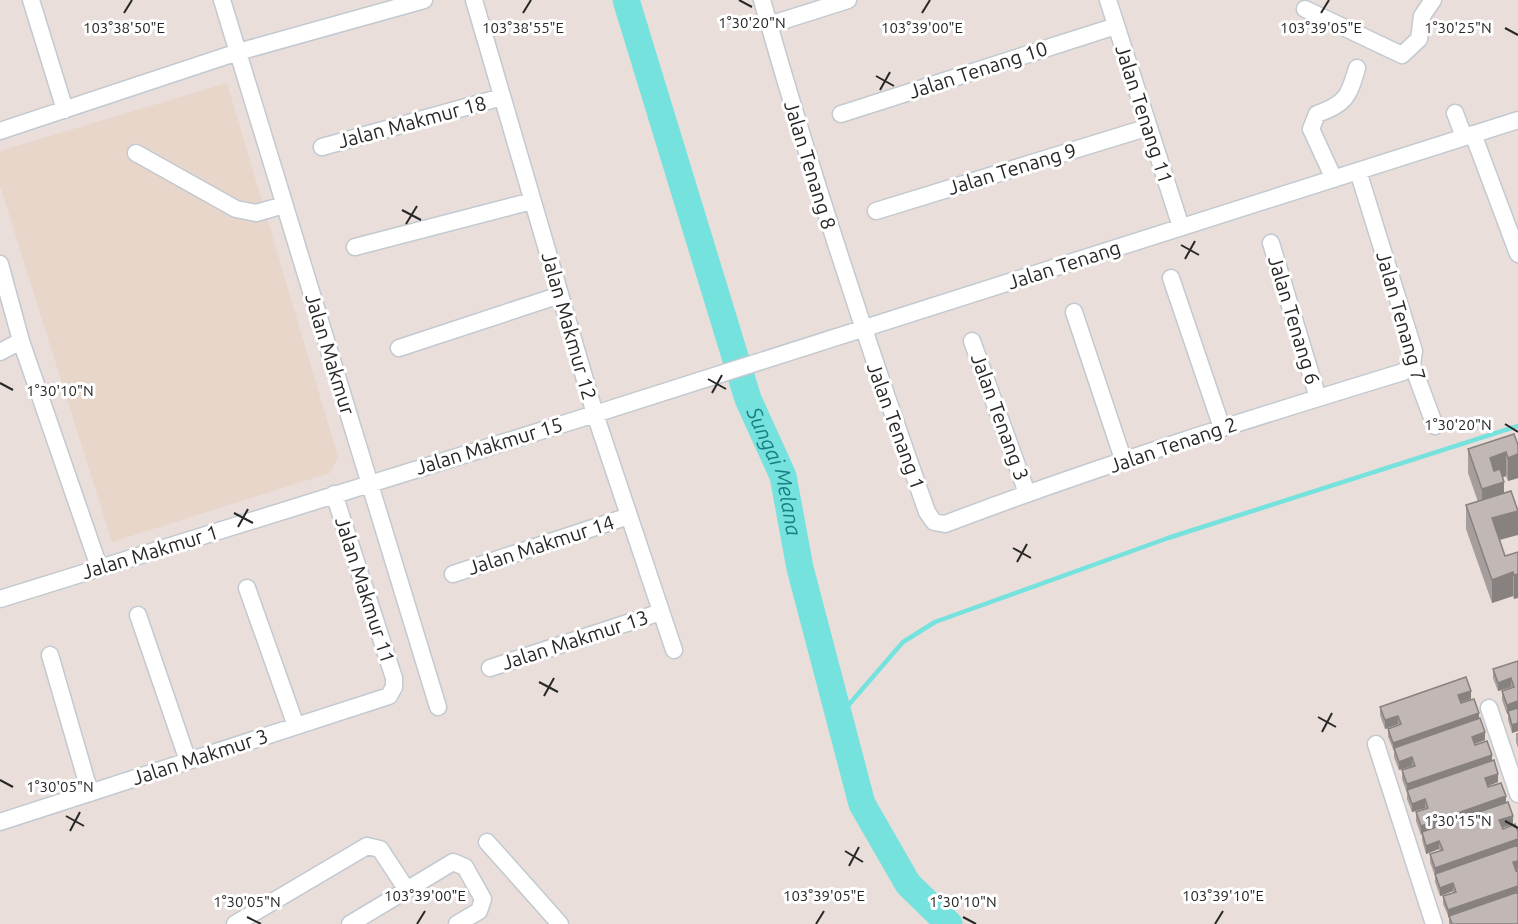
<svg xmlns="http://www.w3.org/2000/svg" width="1518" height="924" font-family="Ubuntu,sans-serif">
	<rect width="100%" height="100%" fill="#e9deda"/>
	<path fill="#e9d6ca" d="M227 83 338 457 330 473 112 542 0 186V151Z"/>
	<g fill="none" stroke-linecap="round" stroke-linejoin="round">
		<path stroke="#75e2de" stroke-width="4.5" d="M839 716 903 642 935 622 1168 538 1518 426"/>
		<path stroke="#75e2de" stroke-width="27" id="s1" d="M626 0 748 399 783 476 800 568 862 804 908 884 949 924"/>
		<g stroke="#c2c9d0" stroke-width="19">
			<path id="minor" d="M31 0 65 110
				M222 0 438 707
				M474 0 595 414 674 650
				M762 0C811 173 867 343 927 512L934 522 945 524C1095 467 1249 419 1403 372L1412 364
				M1108 0 1181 227
				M1305 9 1402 55 1419 39 1422 16 1433 0
				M769 25 848 0
				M1455 113 1464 137
				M841 114 1116 26
				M0 131 238 52 424 0
				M1473 134 1518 254
				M322 147 502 97
				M136 153 236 209 256 213 284 205
				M1358 171 1414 351 1412 364 1435 426
				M1334 179 1311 129 1317 114C1346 104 1349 96 1357 68
				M876 211 1149 127
				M1271 243 1318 398
				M355 247 532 201
				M0 264 21 341 99 567
				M1171 278 1222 428
				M1074 312 1124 462
				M972 341 1027 493
				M399 348 560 295
				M0 352 21 341
				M453 574 629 516
				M247 588 296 726
				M0 599 595 414 1518 120
				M138 615 188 761
				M50 655 90 793
				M490 668 661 612
				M1489 708 1518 794
				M1376 744 1434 924
				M0 822 389 696 394 687V678L334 494
				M487 842 560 924
				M235 924 367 846 380 849 407 890
				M350 924 453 862 465 867 483 899 479 911 457 924"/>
		</g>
		<use href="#minor" stroke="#fff" stroke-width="16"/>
	</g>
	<path fill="#a69e9d" d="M1518 445V478L1508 481 1506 476 1503 477 1500 540 1505 556 1518 552 1514 599 1513 596 1492 603 1466 529V505L1478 502 1468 473V449Z
		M1518 661V731L1512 733 1508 720V713L1507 714 1502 700V691L1512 688 1511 687 1498 691 1493 678V669Z
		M1471 699 1461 702 1479 719 1485 740 1474 744 1492 761 1498 782 1488 786 1506 803 1513 824 1502 828 1503 829 1518 832V869L1516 870 1518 924H1449V918L1443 904V896L1453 893V891L1440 896 1435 882V876L1430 862V854L1440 851 1439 849 1426 854 1422 840V834L1421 835 1416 821V812L1426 809 1425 808 1412 812 1407 799V793L1402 779V770L1412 767V766L1399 770 1394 757V751L1388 737V729L1399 725 1398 724 1385 729 1380 715V707Z
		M1516 733H1518V748L1516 742Z"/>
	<path fill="#87817f" d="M1506 452V476L1490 482V458Z
		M1518 454V478L1508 481V458Z
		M1504 482V506L1482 513V489Z
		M1518 511V535L1492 542V518Z
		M1513 572V596L1492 603V580Z
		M1518 574V598L1514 599V575Z
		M1511 678V687L1498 691V683Z
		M1471 691V699L1458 703V695Z
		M1518 701V710L1507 714V705Z
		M1479 713V721L1394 748 1393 751V743Z
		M1398 716V724L1385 729V720Z
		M1518 723V731L1512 733V725Z
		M1485 732V740L1472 745V737Z
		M1492 755V763L1407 790V793V784Z
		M1412 757V766L1399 770V762Z
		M1498 774V782L1485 787V778Z
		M1506 796V805L1422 832V834L1421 835V826Z
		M1425 799V808L1412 812V804Z
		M1513 816V824L1499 829V820Z
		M1518 839V847L1435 874V876V868Z
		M1439 841V849L1426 854V846Z
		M1518 861V869L1513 871V862Z
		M1453 883V891L1440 896V888Z
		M1518 886V894L1449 916 1448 918V910Z"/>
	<path fill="#c1b8b6" stroke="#87817f" stroke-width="1.5" d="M1514 434 1518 445V454L1508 458 1506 452 1490 458 1494 471 1500 469 1504 482 1482 489 1468 449Z
		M1511 491 1518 511 1492 518 1505 556 1518 552V574L1514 575 1513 572 1492 580 1466 505Z
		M1518 661V701L1507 705 1502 691 1514 687 1511 678 1498 683 1493 669Z
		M1466 677 1471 691 1458 695 1461 703 1474 699 1479 713 1393 743 1388 729 1401 724 1398 716 1385 720 1380 707Z
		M1518 708V723L1512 725 1508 711Z
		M1480 718 1485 732 1472 737 1475 745 1487 741 1492 755 1407 784 1402 770 1415 766 1412 757 1399 762 1394 748Z
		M1494 760 1498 774 1485 778 1488 787 1501 783 1506 796 1421 826 1416 812 1428 808 1425 799 1412 804 1407 790Z
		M1508 802 1513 816 1499 820 1503 829 1515 824 1518 832V839L1435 868 1430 854 1443 850 1439 841 1426 846 1422 832Z
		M1518 845V861L1513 862 1516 871 1518 870V886L1448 910 1443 896 1456 892 1453 883 1440 888 1435 874Z
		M1518 892V924H1452L1449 916Z"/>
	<path fill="none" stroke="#272727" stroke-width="2" d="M739 0 752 7M124 13 132 0M523 13 531 0M922 13 930 0M1321 13 1329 0M1505 28 1518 35M876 76 894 86M880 90 890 72M402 210 421 220M406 224 417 206M1181 245 1199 255M1185 259 1195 241M708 379 726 389M0 383 13 390M712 393 722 375M1505 424 1518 432M234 513 253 523M238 527 248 509M1013 548 1031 558M1017 562 1027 544M539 682 558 692M544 696 554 678M1318 717 1336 727M1322 732 1332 713M0 780 13 787M66 816 84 826M1505 821 1518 828M70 831 80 812M845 851 863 862M849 866 859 847M247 917 261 924M963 917 976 924M417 924 425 911M816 924 824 911M1215 924 1223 911"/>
	<g text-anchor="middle" stroke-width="6" stroke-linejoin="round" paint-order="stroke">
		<g font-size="20" fill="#272727" stroke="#fff">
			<text transform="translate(978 70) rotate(-18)" y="7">Jalan Tenang 10</text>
			<text transform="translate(1144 114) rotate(72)" y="7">Jalan Tenang 11</text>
			<text transform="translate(412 122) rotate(-15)" y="7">Jalan Makmur 18</text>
			<text transform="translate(810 165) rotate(73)" y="7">Jalan Tenang 8</text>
			<text transform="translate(1012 169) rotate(-17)" y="7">Jalan Tenang 9</text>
			<text transform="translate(1064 265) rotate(-18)" y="7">Jalan Tenang</text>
			<text transform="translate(1401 316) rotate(74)" y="7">Jalan Tenang 7</text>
			<text transform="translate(1294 320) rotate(73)" y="7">Jalan Tenang 6</text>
			<text transform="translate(569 326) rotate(74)" y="7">Jalan Makmur 12</text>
			<text transform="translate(330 354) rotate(73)" y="7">Jalan Makmur</text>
			<text transform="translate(1000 417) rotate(70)" y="7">Jalan Tenang 3</text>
			<text transform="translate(896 426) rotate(70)" y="7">Jalan Tenang 1</text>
			<text transform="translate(1173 445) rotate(-19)" y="7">Jalan Tenang 2</text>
			<text transform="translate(489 446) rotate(-17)" y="7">Jalan Makmur 15</text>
			<text transform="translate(541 545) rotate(-18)" y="7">Jalan Makmur 14</text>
			<text transform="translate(150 552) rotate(-17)" y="7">Jalan Makmur 1</text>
			<text transform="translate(365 590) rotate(72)" y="7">Jalan Makmur 11</text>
			<text transform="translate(575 640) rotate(-18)" y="7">Jalan Makmur 13</text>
			<text transform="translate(200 757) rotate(-18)" y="7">Jalan Makmur 3</text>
		</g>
		<g font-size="21" font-style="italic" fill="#197f83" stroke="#fff">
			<text dy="7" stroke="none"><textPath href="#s1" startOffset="495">Sungai Melana</textPath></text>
		</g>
	</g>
	<g font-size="15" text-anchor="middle" fill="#272727" stroke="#fff" stroke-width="6" stroke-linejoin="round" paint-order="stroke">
		<text x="752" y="28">1°30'20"N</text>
		<text x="1458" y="33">1°30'25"N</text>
		<text x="124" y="33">103°38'50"E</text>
		<text x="523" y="33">103°38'55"E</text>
		<text x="922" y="33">103°39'00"E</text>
		<text x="1321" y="33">103°39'05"E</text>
		<text x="60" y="396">1°30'10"N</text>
		<text x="1458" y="430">1°30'20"N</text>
		<text x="60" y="792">1°30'05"N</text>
		<text x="1458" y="826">1°30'15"N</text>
		<text x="425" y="901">103°39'00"E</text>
		<text x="824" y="901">103°39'05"E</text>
		<text x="1223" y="901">103°39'10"E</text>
		<text x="247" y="907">1°30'05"N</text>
		<text x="963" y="907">1°30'10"N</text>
	</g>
</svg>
